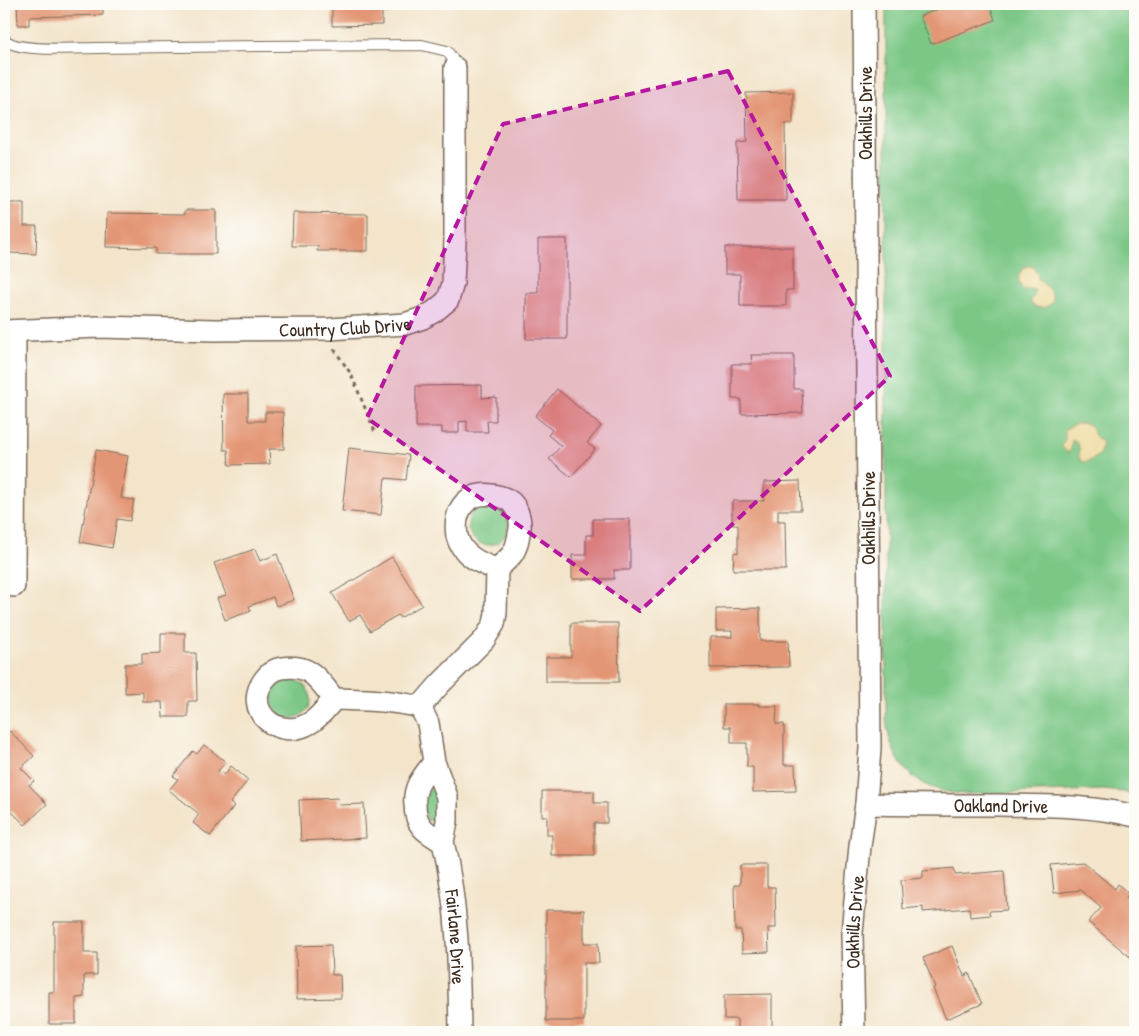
<svg xmlns="http://www.w3.org/2000/svg" width="1139" height="1036" font-family="'Patrick Hand',sans-serif">
	<rect width="100%" height="100%" fill="#fdfcf7"/>
	<filter id="ink" filterUnits="userSpaceOnUse"><feTurbulence type="fractalNoise" baseFrequency=".02" numOctaves="2"/><feDisplacementMap in="SourceGraphic" scale="10" xChannelSelector="R" yChannelSelector="G"/><feConvolveMatrix kernelMatrix="1 2 1 2 8 2 1 2 1" color-interpolation-filters="sRGB"/></filter>
	<filter id="wash" filterUnits="userSpaceOnUse"><feTurbulence type="fractalNoise" baseFrequency=".0096" numOctaves="4" result="noise"/><feDisplacementMap in="SourceGraphic" scale="20" xChannelSelector="R" yChannelSelector="G"/><feGaussianBlur stdDeviation="1.12" result="paint"/><feColorMatrix in="noise" values="0 0 0 0 0 0 0 0 0 0 0 0 0 0 0 0 0 1.4 0 .05"/><feComposite in="paint" operator="in"/></filter>
	<g filter="url(#wash)">
		<rect width="100%" height="100%" fill="#f3e4ca"/>
		<path fill="#7bc786" stroke="#5b7852" d="M886 4H1135V796L1124 792 1103 790 962 794C915 790 892 766 886 720Z
			M468 525a20 20 0 1 1 40 0a20 20 0 1 1-40 0Z
			M272 699a19 19 0 1 1 38 0a19 19 0 1 1-38 0Z
			M432 789 438 794 437 819 428 821 420 796 425 791Z"/>
		<path fill="#eeda9e" stroke="#94825e" d="M1027 266H1032L1038 275V279C1046 287 1051 288 1053 300 1048 309 1039 310 1031 304V300C1034 296 1036 293 1033 289L1024 290C1015 282 1018 271 1027 266Z
			M1083 423C1093 425 1091 429 1095 436 1103 441 1103 446 1099 455 1094 459 1080 468 1079 455 1079 448 1081 454 1079 447 1078 444 1076 442 1075 440H1072L1071 449 1069 452H1066L1062 446 1065 439V430L1072 425Z"/>
		<g id="blocks">
			<path fill="#e39674" d="M17 4H103V15L29 17V25H18Z
				M332 4H389V12H382V25L332 26Z
				M734 4H792V7L734 8Z
				M952 4H989L995 20 931 44 920 16Z
				M793 92V124H785L786 200H738L737 143 747 142 746 93Z
				M4 202H24V226H37L36 254 9 253V230H4Z
				M185 210H216V254H156V248L106 247 107 213 185 214Z
				M293 213 368 214V251H317L318 246H292Z
				M538 239H567V339H526V293H538Z
				M725 247H793V290H786V306H740V274H725Z
				M751 355H794V389H802L803 413 741 414V399H732V364H752Z
				M482 385V398L496 397V421H487L488 432H467V421L459 422V433H442V427H416V386Z
				M557 389 601 426 587 443 595 449 571 477 549 459 561 446 548 435 552 430 535 416Z
				M223 394H248V421H265V412H283L284 449H269L270 464 229 465 228 450H224Z
				M349 448 409 455 406 480 385 478 381 515 342 511Z
				M96 450 128 456 121 498 134 500 130 521 117 519 112 548 80 542Z
				M800 481 801 510H778V521H785L786 570H733L734 552 738 553V525H732V501H764V482Z
				M593 519H630V570H614V579H572V555H586V535H593Z
				M255 549 260 561 277 554 294 600 276 606 273 597 249 606 251 611 225 620 217 598 226 595 214 563Z
				M392 557 422 605 400 618 398 615 370 631 360 615 349 621 332 593Z
				M760 608V641H788L789 667 710 668V637H732V631H716V609Z
				M571 623H618L619 682H546V657H571Z
				M161 633H185V653H196L197 701H188V717H163L162 702H143V692L125 693V664H142V654L161 653Z
				M724 704H759L758 706H777L776 724H784V765H795L796 791 753 792V767H747V743H731V727H724Z
				M10 731 34 756 21 768 34 781 29 785 47 804 25 825 5 805 9 802 4 796V738Z
				M204 745 226 762 218 771 224 775 231 766 248 780 230 803 234 806 210 836 193 823 199 814 169 790 178 779 173 776 193 751 197 754Z
				M542 791H594V803H607V823H594V856H552V835H547V816H542Z
				M338 798 339 805 364 804 366 838 301 841 299 800Z
				M1083 862 1115 889 1118 884 1129 894 1126 898 1131 903 1135 899V961L1088 922 1101 908 1081 890 1054 893 1051 865Z
				M740 865H767V887H775L776 928H768L769 952 742 953 741 930H735L734 885H740Z
				M954 868 955 875 1004 871 1007 910 989 911 990 915 970 917 969 908 923 912V907L903 909 901 880 923 878V871Z
				M546 910H584V943H598L599 963H584V1021H546Z
				M54 922H84V953H97V975H84V997L76 998V1024H49V992H54Z
				M331 945 332 975H340L341 998 297 999 296 946Z
				M952 946 964 976 969 973 982 1004 946 1019 933 988 935 987 923 958Z
				M772 994V1028L768 1027V1032H737V1019H724V995Z"/>
		</g>
	</g>
	<g filter="url(#ink)">
		<use href="#blocks" fill-opacity="0" stroke="#7b6b5a" stroke-width="1"/>
		<g fill="none" stroke-linecap="round" stroke-linejoin="round">
			<g stroke="#7b6b5a" stroke-width="12">
				<path id="lane" d="M4 39C16 53 77 48 96 48 205 46 313 46 422 45L447 51 452 58 455 68"/>
			</g>
			<g stroke="#7b6b5a" stroke-width="24">
				<g id="street">
					<path id="s1" d="M4 331 99 327 215 330 330 329 405 324 423 318 435 311 448 300 453 283 455 241V68"/>
					<path d="M14 586 15 331"/>
					<path d="M334 699C327 707 320 717 310 723 278 742 242 710 264 680 269 673 274 669 282 668 310 663 319 680 334 699 364 700 391 700 420 707"/>
					<path d="M420 707 440 684 484 640 494 624 496 613 497 569C502 564 509 559 513 553 516 548 518 540 519 534 522 524 519 510 511 502 506 498 499 496 493 495 466 491 453 511 457 536 461 554 480 564 497 569"/>
					<path d="M420 707 428 723 434 762 447 797V821L443 842C425 832 415 826 415 804 414 798 416 790 418 785 422 777 429 769 434 762"/>
					<path id="s2" d="M866 804C911 805 956 805 1001 805 1046 806 1091 805 1135 816"/>
					<path id="s3" d="M443 842C458 905 459 968 460 1032"/>
					<path id="s4" d="M854 1032 852 933 860 846 866 804 870 748 864 4"/>
				</g>
			</g>
			<path stroke="#7b6b5a" stroke-width="3" stroke-dasharray="4 4" stroke-linecap="butt" d="M334 349 351 374 375 432"/>
			<use href="#lane" stroke="#fff" stroke-width="10"/>
			<use href="#street" stroke="#fff" stroke-width="21"/>
		</g>
	</g>
	<path fill="#b5179e" fill-opacity="0.2" stroke="#b5179e" stroke-width="4" stroke-dasharray="10 6" stroke-linejoin="round" d="M728 71 890 376 640 611 367 418 503 124Z"/>
	<g text-anchor="middle" stroke-width="4" stroke-linejoin="round" paint-order="stroke">
		<g font-size="19" fill="#3b2a1e" stroke="#fdfcf7">
			<text transform="translate(865 113) rotate(-90)" y="7">Oakhills Drive</text>
			<text dy="7" stroke="none"><textPath href="#s1" startOffset="341">Country Club Drive</textPath></text>
			<text transform="translate(868 518) rotate(-90)" y="7">Oakhills Drive</text>
			<text dy="7" stroke="none"><textPath href="#s2" startOffset="135">Oakland Drive</textPath></text>
			<text dy="7" stroke="none"><textPath href="#s4" startOffset="110">Oakhills Drive</textPath></text>
			<text dy="7" stroke="none"><textPath href="#s3" startOffset="96">Fairlane Drive</textPath></text>
		</g>
	</g>
	<rect width="1139" height="1036" fill="none" stroke="#fdfcf7" stroke-width="20"/>
</svg>
